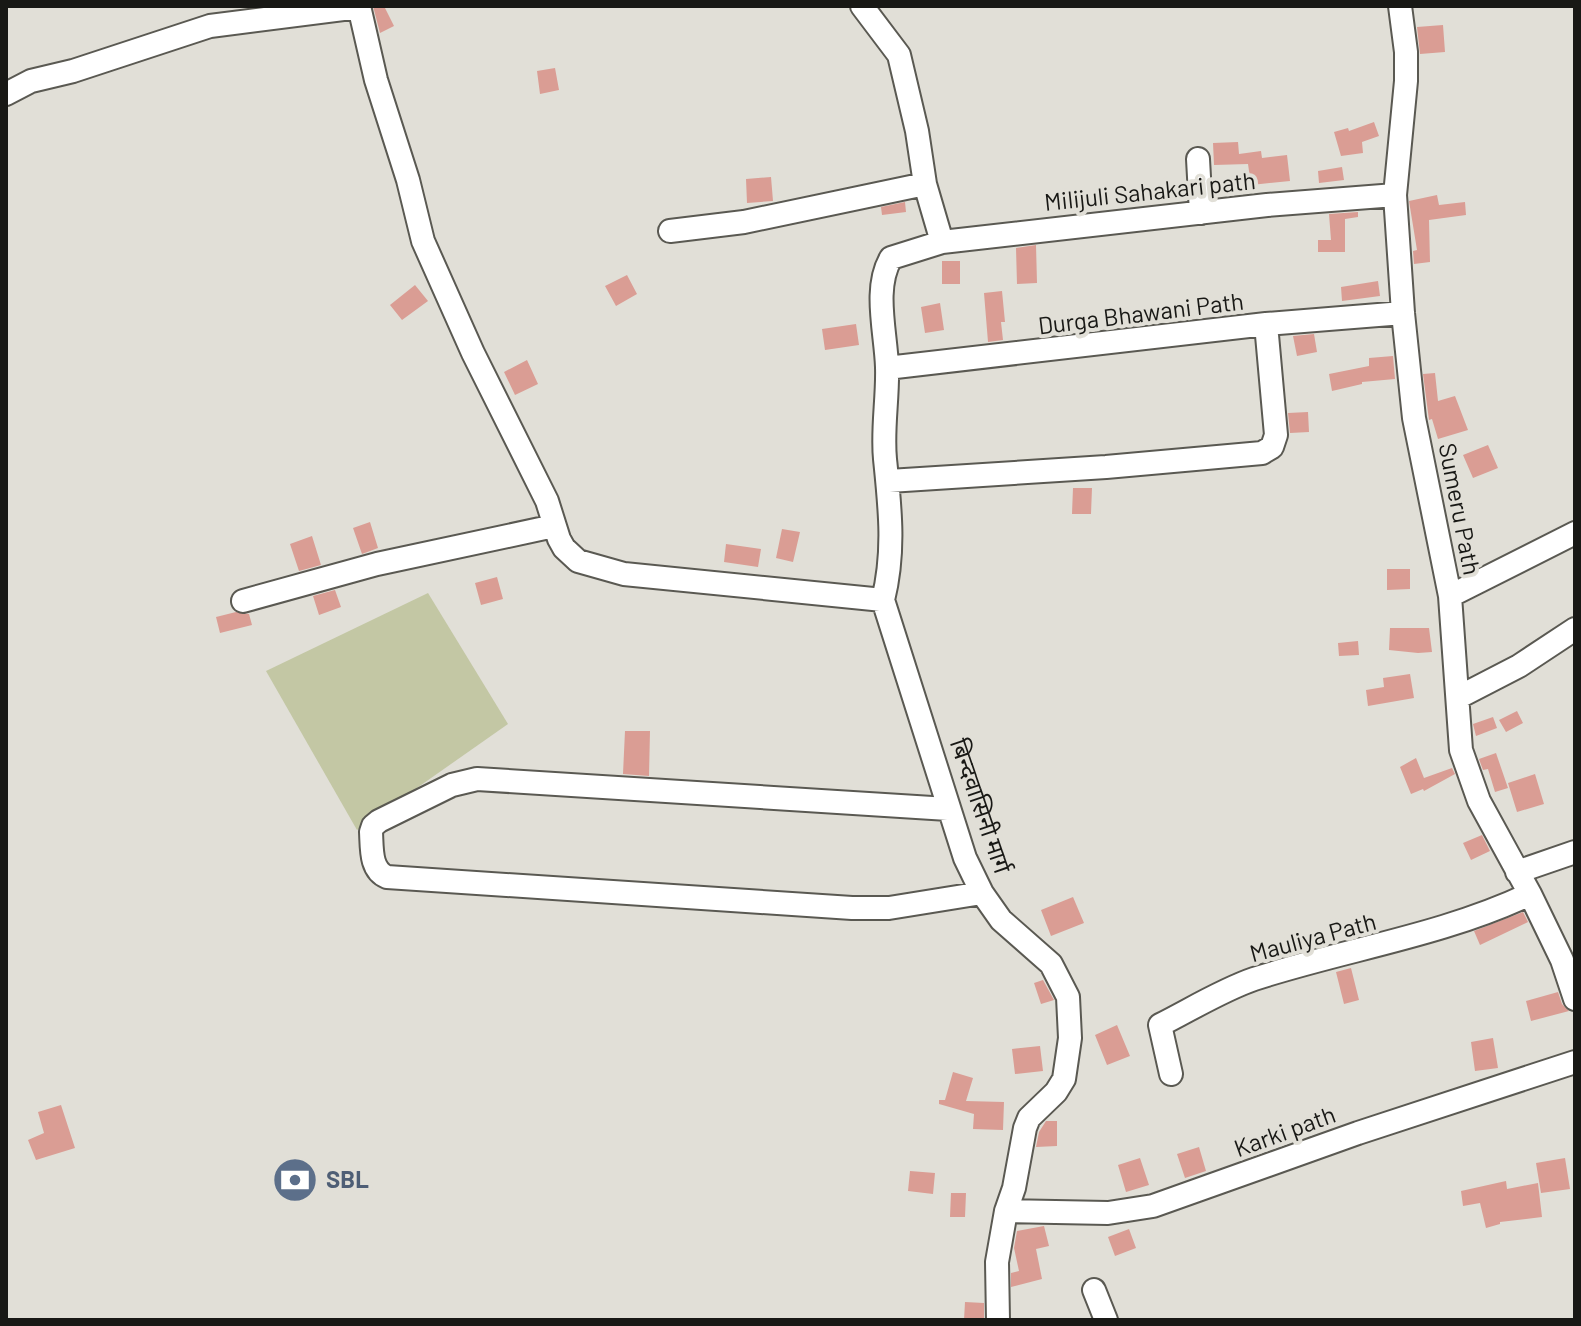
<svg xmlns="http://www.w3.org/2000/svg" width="1581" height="1326" font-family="Barlow,'Noto Sans Devanagari',sans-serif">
	<rect width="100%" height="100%" fill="#e1dfd7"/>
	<path fill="#c3c7a4" d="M428 593 508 724 357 830 266 671Z"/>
	<path fill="#da9d94" d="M373 6H384L394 26 380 33Z
		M1443 25 1445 52 1420 54 1417 27Z
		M555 68 559 90 540 94 537 71Z
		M1374 122 1379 136 1362 142 1363 153 1341 156 1334 132 1348 128 1349 131Z
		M1238 142 1239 154 1261 151 1262 158 1287 155 1290 181 1251 185 1248 164 1214 165 1213 143Z
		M1342 167 1344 180 1319 183 1318 171Z
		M771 177 773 201 747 203 746 179Z
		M1437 195 1439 205 1465 202 1466 215 1429 220 1430 262 1414 264 1413 251 1417 250 1409 201Z
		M905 202 906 212 882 215 881 207Z
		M1358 212V217L1345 219V252H1318V240H1331L1329 214Z
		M1036 245 1037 283 1017 284 1016 248Z
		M942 261H960V284H942Z
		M627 275 637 294 616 306 605 286Z
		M1378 281 1380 296 1342 301 1341 287Z
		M415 285 428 301 402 320 390 305Z
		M1002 291 1005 322H1001L1003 340 988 342 984 293Z
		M940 303 944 330 925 333 921 307Z
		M856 324 859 345 825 350 822 329Z
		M1314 334 1317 352 1297 356 1293 336Z
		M1393 356 1395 379 1362 382V384L1332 391 1329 374 1369 366V358Z
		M527 360 538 384 515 395 504 372Z
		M1435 373 1438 401 1455 396 1468 430 1438 439 1432 419 1429 420 1423 374Z
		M1308 412 1309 432 1290 433 1288 413Z
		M1488 445 1498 468 1473 478 1463 455Z
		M1073 488H1092L1091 514H1072Z
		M370 522 378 548 362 554 353 528Z
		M782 529 800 532 793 562 776 558Z
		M312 536 321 565 299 571 290 544Z
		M726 544 761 549 758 567 724 562Z
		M1387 569H1410V589L1387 590Z
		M497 577 503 599 481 605 475 583Z
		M335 590 341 607 319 615 313 596Z
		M236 612 249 614 252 625 220 633 216 617Z
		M1390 628H1429L1432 652 1418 653 1389 650Z
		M1358 641 1359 655 1339 656 1338 643Z
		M1410 674 1414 698 1368 706 1366 690 1384 687 1383 678Z
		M1517 711 1523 723 1506 732 1499 720Z
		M1493 717 1497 728 1476 736 1473 724Z
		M625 731H650L649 776 623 774Z
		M1496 753 1508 788 1495 792 1488 769 1483 770 1479 759Z
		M1416 758 1424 778 1452 768 1455 774 1424 791 1423 789 1411 794 1400 767Z
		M1535 774 1544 804 1517 812 1508 783Z
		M1482 835 1490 851 1471 860 1463 843Z
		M1073 897 1084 923 1051 936 1041 910Z
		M1523 912 1528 922 1480 945 1474 931Z
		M1351 968 1359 1000 1344 1004 1336 972Z
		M1043 980 1054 1000 1041 1004 1034 983Z
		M1558 992 1562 1004 1569 1011 1531 1021 1526 1001Z
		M1117 1025 1130 1056 1107 1065 1095 1035Z
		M1493 1038 1498 1068 1475 1071 1471 1042Z
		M1040 1046 1043 1071 1015 1074 1012 1049Z
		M953 1072 973 1078 966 1101 1004 1102 1003 1130 973 1129 974 1114 939 1104V1100H945Z
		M61 1105 75 1148 36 1160 28 1140 44 1133 38 1112Z
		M1046 1121H1057V1146L1036 1147 1039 1132Z
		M1199 1147 1206 1171 1185 1178 1177 1154Z
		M1140 1158 1149 1185 1126 1192 1118 1165Z
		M1565 1158 1570 1189 1541 1193 1536 1163Z
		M910 1171 935 1173 933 1194 908 1191Z
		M1506 1181 1507 1189 1538 1183 1542 1217 1500 1222V1224L1486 1228 1480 1203 1463 1206 1461 1191Z
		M951 1193H966L965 1217H950Z
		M1044 1226 1049 1246 1036 1249 1042 1279 1011 1287V1273L1019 1271 1014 1248 1017 1231Z
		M1129 1229 1136 1248 1115 1256 1108 1237Z
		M965 1302 984 1303V1320H964Z"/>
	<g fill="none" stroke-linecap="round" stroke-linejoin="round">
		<g stroke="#5a5952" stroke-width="26">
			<path id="minor" d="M359 6 376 80 408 180 423 241 473 353 547 501 559 539 564 548 578 561 624 574 883 600
				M862 6 899 55 917 131 925 184 942 242
				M1400 6 1406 52V81L1395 195 1403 313 1414 418 1450 596 1461 750 1479 801 1530 894 1562 960 1575 999
				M6 94 31 81 73 71 210 26 359 7
				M1198 159 1201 213
				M670 231 744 222 925 184
				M887 368 1266 324 1403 313
				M889 481 1106 467 1262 453 1272 447 1276 435 1266 324
				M1450 596 1575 533
				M883 600C895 552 890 508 885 459 882 429 888 398 887 367 886 333 873 288 891 258L942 242 1267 205 1395 195
				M883 600 965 858 982 893 1001 920 1051 964 1068 997 1070 1038 1064 1079 1056 1092 1029 1118 1025 1128 1014 1188 1006 1211 997 1262 998 1320
				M243 601 377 564 554 526
				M1459 697 1519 666 1575 629
				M948 809 477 779 452 785 379 821 373 826 371 832C372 848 370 870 387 877L852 908H889L982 893
				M1517 872 1575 852
				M1171 1074 1160 1025C1190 1010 1222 990 1254 979 1346 949 1441 936 1530 894
				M1006 1211 1108 1213 1153 1206 1358 1133 1575 1062
				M1094 1290 1106 1320"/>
		</g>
		<use href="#minor" stroke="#fff" stroke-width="22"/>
	</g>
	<defs>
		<g id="bank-disc" transform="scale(2.3)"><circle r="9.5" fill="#5c6f8a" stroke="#e1dfd7"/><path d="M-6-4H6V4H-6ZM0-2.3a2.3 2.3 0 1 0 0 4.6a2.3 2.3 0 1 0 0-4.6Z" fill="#fff"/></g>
	</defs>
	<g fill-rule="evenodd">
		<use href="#bank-disc" x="295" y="1180"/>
	</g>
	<g text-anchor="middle" stroke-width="8" stroke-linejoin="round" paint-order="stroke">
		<g font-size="24" fill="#181815" stroke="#e1dfd7">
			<text transform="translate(1150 192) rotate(-6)" y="8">Milijuli Sahakari path</text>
			<text transform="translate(1141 314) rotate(-7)" y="8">Durga Bhawani Path</text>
			<text transform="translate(1459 509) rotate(79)" y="8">Sumeru Path</text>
			<text transform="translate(980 806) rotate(71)" y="8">बिन्दवासिनी मार्ग</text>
			<text transform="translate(1313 938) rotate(-15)" y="8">Mauliya Path</text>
			<text transform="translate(1285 1132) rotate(-20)" y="8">Karki path</text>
		</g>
		<g font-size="24" font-weight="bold" fill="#4e5e75" stroke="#e1dfd7" text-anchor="start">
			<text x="326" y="1188">SBL</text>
		</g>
	</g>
	<rect width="1581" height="1326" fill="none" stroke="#181815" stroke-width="16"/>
</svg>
